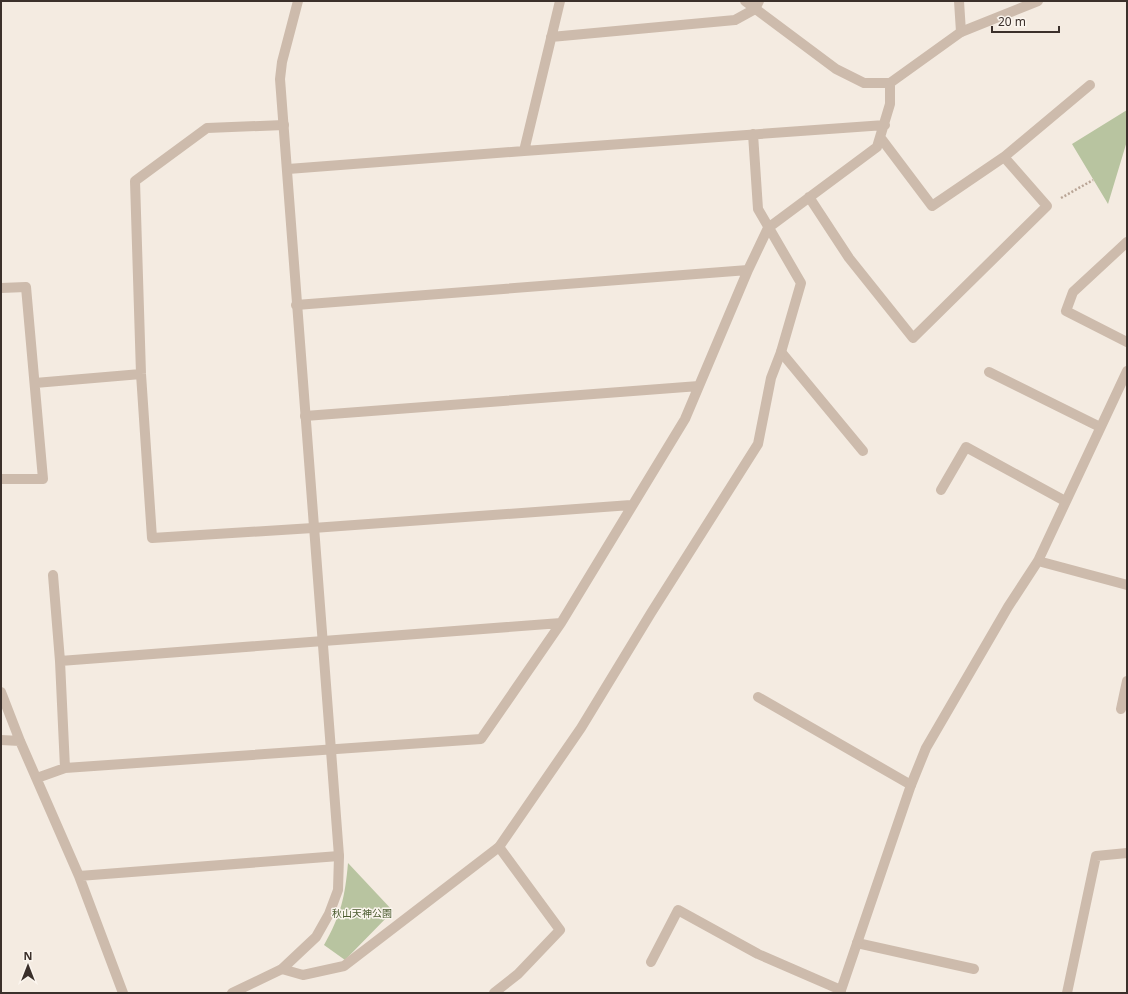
<svg xmlns="http://www.w3.org/2000/svg" width="1128" height="994" font-family="'Noto Sans','Noto Sans JP',sans-serif">
	<rect width="100%" height="100%" fill="#f4ebe1"/>
	<path fill="#b8c4a0" d="M1127 110V141L1108 204 1072 144Z
		M348 863 393 911 345 960 324 945C341 915 345 897 348 863Z"/>
	<g fill="none" stroke-linecap="round" stroke-linejoin="round">
		<path stroke="#b9a596" stroke-width="2.5" stroke-dasharray="2 2" stroke-linecap="butt" d="M1061 198 1093 180"/>
		<path stroke="#cdbbac" stroke-width="10" d="M959 1 961 32
			M755 9 759 1
			M1127 242 1073 292 1066 311 1127 342
			M781 352 863 451
			M989 372 1100 427
			M941 490 966 447 1065 501
			M758 697 911 785
			M1121 709 1127 681
			M857 943 974 969
			M651 962 678 910 758 954 841 990
			M494 993 518 974 560 930 499 847"/>
		<path stroke="#cdbbac" stroke-width="10" d="M560 1 524 151 885 125
			M745 1 836 69 864 83H890L961 32 1038 1
			M551 37 735 20 755 9
			M284 125 207 128 135 181 141 374 152 538 313 528 631 505
			M880 137 932 206 1004 157 1090 85
			M288 169 524 151
			M809 197 849 258 913 338 1047 206 1004 157
			M1 288 26 287 43 479H1
			M296 305 748 270
			M35 383 141 374
			M305 416 699 386
			M1038 561 1127 585
			M53 575 60 661 65 768
			M60 661 561 623
			M1 692 20 741 79 876 123 993
			M1 740 20 741
			M37 778 65 768 481 739 561 623 685 419 748 270 768 228 877 147 890 104V83
			M79 876 339 856
			M282 969 303 975 344 966 499 847 581 728 651 613 758 444 771 378 781 352 801 283 758 209 753 134
			M840 993 911 785 926 748 1008 607 1038 561 1127 371
			M1067 993 1096 856 1127 853"/>
		<path stroke="#cdbbac" stroke-width="10" d="M232 993 282 969 316 937 329 914 338 890 339 856 280 79 282 62 298 1"/>
	</g>
	<g text-anchor="middle" stroke-width="3" stroke-linejoin="round" paint-order="stroke">
		<g font-size="10" fill="#4a5a2e" stroke="#fbf5ee">
			<text x="362" y="917">秋山天神公園</text>
		</g>
	</g>
	<rect width="1128" height="994" fill="none" stroke="#3b302b" stroke-width="4"/>
	<g transform="translate(28 966)" stroke="#fbf5ee" stroke-width="3" paint-order="stroke">
	<path d="M0-3L7 15L0 10L-7 15Z" fill="#3b302b"/>
	<text y="-6" font-size="11" font-weight="bold" text-anchor="middle" fill="#3b302b">N</text>
	</g>
	<path d="M992 26v6h67v-6" fill="none" stroke="#3b302b" stroke-width="2"/>
	<text x="998" y="26" font-size="12" fill="#3b302b" stroke="#fbf5ee" stroke-width="3" paint-order="stroke">20 m</text>
</svg>
